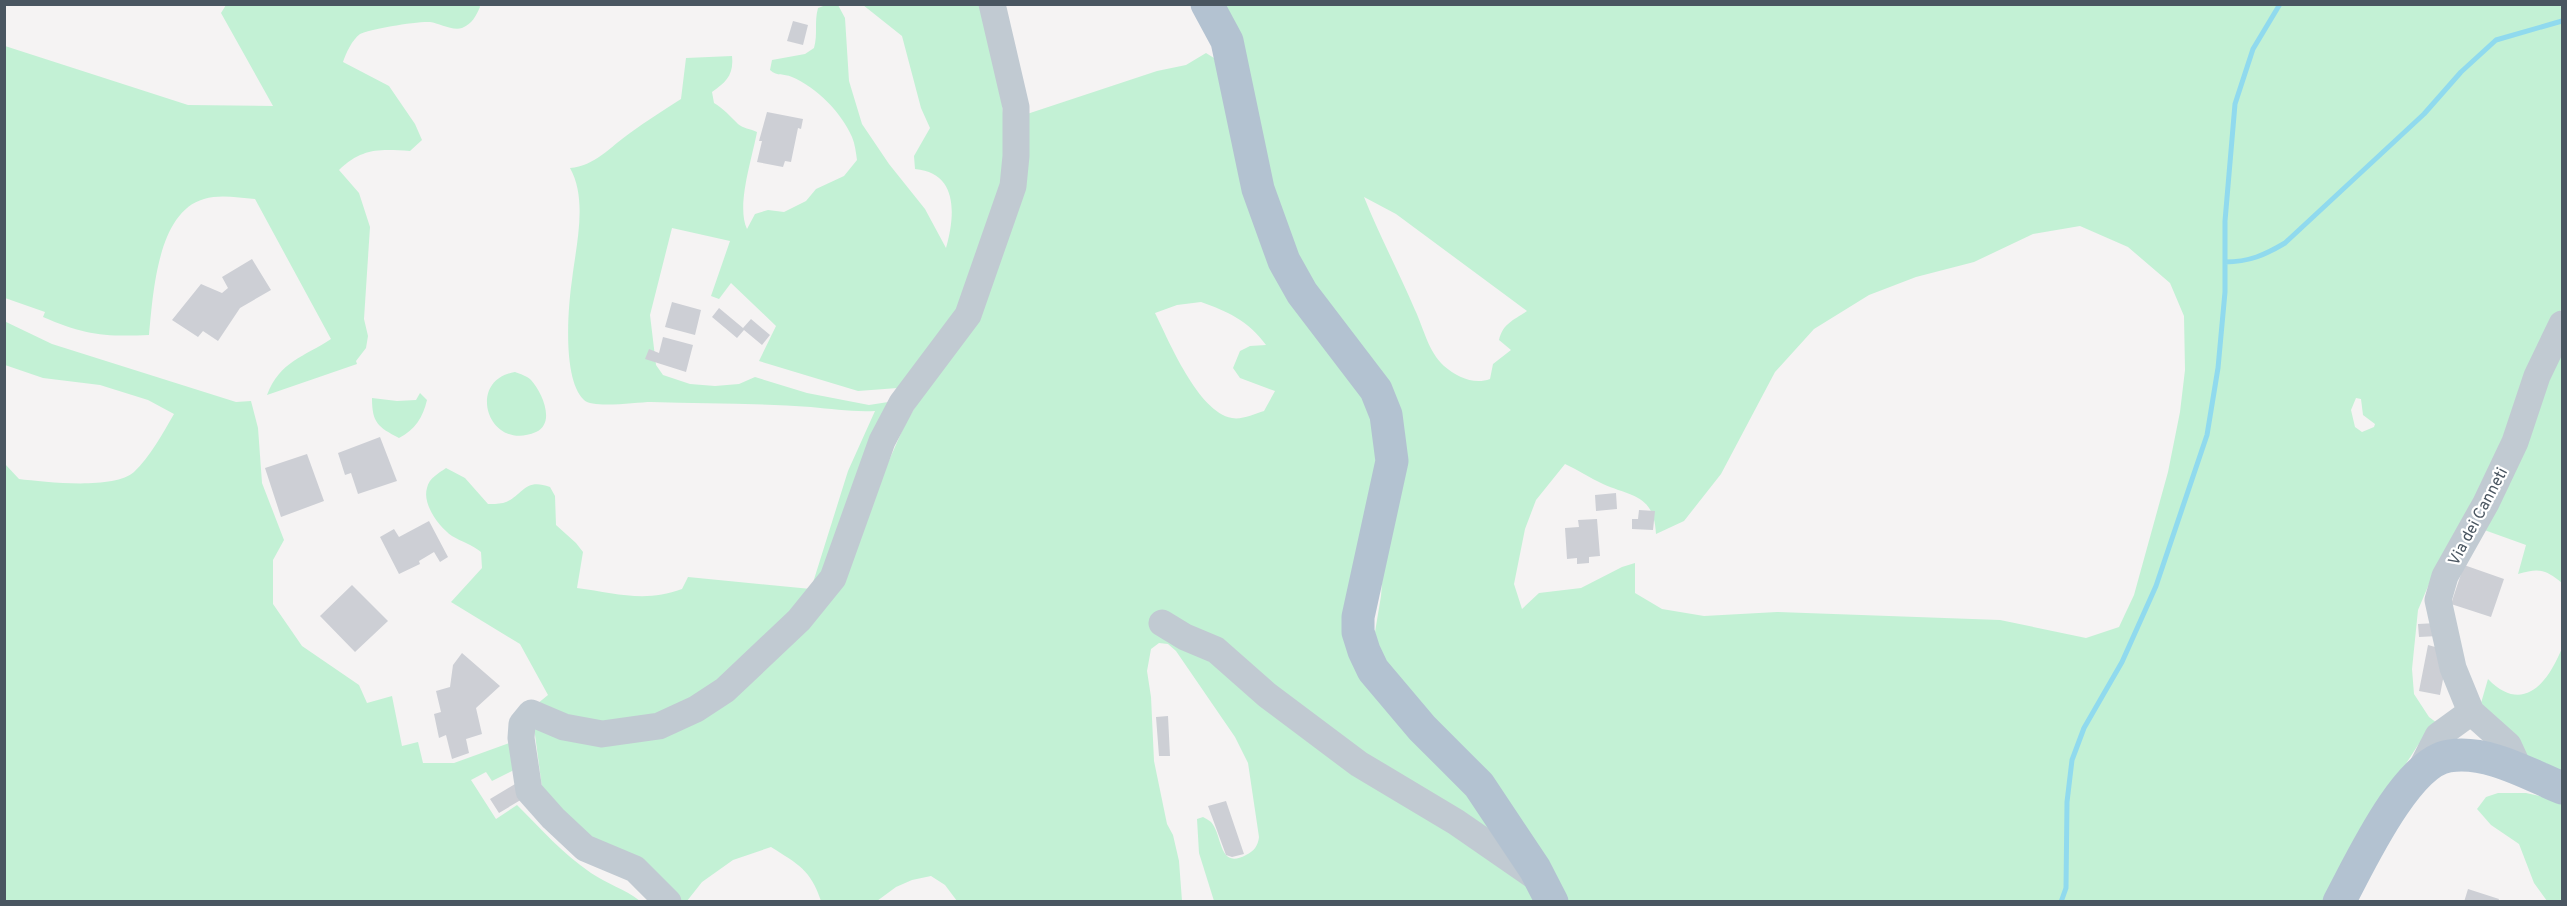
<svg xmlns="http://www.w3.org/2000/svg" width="2567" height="906" font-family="Overpass,sans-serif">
	<rect width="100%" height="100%" fill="#f5f3f3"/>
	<path fill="#c3f1d5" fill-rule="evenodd" d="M479 4 480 7C476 16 472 24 462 28 452 31 439 23 430 22 418 21 369 29 360 34 352 40 346 53 343 62L389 86 415 124 422 140 410 151C379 149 362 148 339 170L359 193 370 227 364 319 368 336 366 348 356 361 357 364 267 395C280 361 304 357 331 339L255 199C238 198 221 194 204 199 157 212 153 295 149 335 105 337 84 335 43 317L45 312 5 298V46L188 105 273 106 221 13 226 5Z
		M826 5H838L845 18 849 81 862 124 889 164 925 209 946 248C955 216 959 173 915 169L914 156 930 128 921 108 902 36 863 5H984L1000 74 1008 179 972 286 911 387 858 391 759 361 776 326 731 283 719 299 711 296 730 241 672 228 650 315 656 365 663 375 690 384 715 386 739 384 755 377 807 393 869 405 901 400 836 562 760 648 666 719 599 727 537 704 548 695 520 644 451 602 482 568 481 552C471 544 462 542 452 536 439 527 422 504 427 488 429 478 439 473 446 468L465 478 488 504C492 504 498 504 503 503 523 497 523 477 550 487L555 496 556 525 576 543 583 552 577 588C615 593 645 603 682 589L688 577 811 589 848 471 875 411C852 412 833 409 811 407 758 403 704 404 651 402 637 402 593 409 584 400 562 379 568 307 572 280 576 245 588 200 570 168 595 166 610 147 630 133 646 121 664 110 681 99L686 58 732 56C734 75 726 82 712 92L714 103C724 109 730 116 738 124 742 128 751 129 757 132 752 159 736 206 747 229L755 214 768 210 784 212 806 201 816 189 844 176 857 160C856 153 855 144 852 137 842 113 816 87 792 77 783 73 778 77 770 70L772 60 805 54 814 48C818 34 814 22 818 8Z
		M1216 5H2562V307L2505 450 2429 584 2418 610 2412 669 2414 694 2429 717 2441 726 2418 745 2391 787 2326 901H1567L1382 666 1375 632 1381 596 1385 545 1403 466 1320 298 1289 240ZM1364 197 1396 214 1527 311C1514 320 1503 323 1499 340L1511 350 1493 364 1490 379C1474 385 1457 377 1444 366 1428 351 1424 329 1415 310 1399 272 1379 235 1364 197ZM2080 226 2128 247 2170 283 2184 316 2185 370 2180 412 2168 472 2134 595 2119 627 2086 638 2000 620 1777 612 1704 616 1662 609 1635 593V563L1622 567 1581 588 1539 593 1522 609 1514 584 1525 529 1536 500 1565 464C1578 470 1590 478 1603 484 1632 497 1654 494 1656 534L1684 521 1721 474 1775 372 1814 329 1869 295 1916 277 1974 262 2033 234ZM2356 398 2361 399 2363 415 2375 424 2374 427 2362 432 2355 427 2351 410Z
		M1206 53 1214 58 1234 125 1367 396 1381 439 1348 617 1471 791 1541 901H1214L1199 853 1197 819 1203 817C1206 819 1209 820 1211 822 1223 835 1218 870 1246 855 1254 851 1258 846 1259 837L1248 763 1235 737 1176 651 1168 644 1159 643 1151 649 1147 671 1151 697 1154 761 1167 824 1173 835 1179 861 1182 901H957L945 885 931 876 912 880 896 887 877 901H821C811 870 798 864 771 847L733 860 702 882 687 901H674L607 854 543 795 534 727 621 740 788 648 887 465 906 422 935 375 968 330 1021 116 1157 71 1186 65ZM1201 302C1227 311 1249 321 1266 345L1250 346 1240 351 1233 368 1240 378 1275 391 1264 411C1254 414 1242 420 1232 418 1198 412 1169 341 1155 313L1177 305Z
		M4 321 52 344 236 402 251 401 258 428 262 483 284 540 273 560V604L302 646 359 685 367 703 392 696 402 746 418 742 423 763H454L512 742 520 767 492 781 486 772 471 780 496 819 517 805C541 829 563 854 591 873 607 884 625 889 640 901H5V464L19 479C45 482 114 490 134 472 150 457 163 433 174 414L148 400 100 385 43 378 5 365Z
		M2562 331V583C2545 569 2539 568 2518 574L2526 545 2476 527Z
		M515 372C520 374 527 376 531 380 542 392 556 423 536 432 488 453 465 380 515 372Z
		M420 393 427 400C423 417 415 430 399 438 378 427 372 423 372 398L397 401 416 400Z
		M2562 648V784L2526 768 2479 710 2488 679C2523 715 2548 683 2562 648Z
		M2498 793H2526L2562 801V901H2547L2534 883 2519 844 2491 825 2477 809 2486 797Z"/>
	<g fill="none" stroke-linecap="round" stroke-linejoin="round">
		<path stroke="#90daee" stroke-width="5" d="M2225 262C2249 262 2265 255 2285 243L2424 114 2461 72 2496 40 2562 21
			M2061 902 2066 888 2067 802 2072 760 2084 728 2122 662 2156 586 2207 435 2218 368 2225 292V221L2235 104 2253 49 2280 4"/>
	</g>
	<path fill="#cdcfd5" d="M793 21 808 25 803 45 787 41Z
		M767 112 803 119 801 129 798 128 791 162 785 161 783 167 757 162 762 141H759Z
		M252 259 271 290 240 308 218 341 203 331 198 337 172 320 201 284 222 293 228 288 222 277Z
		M672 302 701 310 695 335 665 327Z
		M719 308 743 328 751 319 770 335 762 345 744 330 737 338 712 317Z
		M663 337 693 345 686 372 645 359 649 349 659 353Z
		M380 437 397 481 358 494 351 473 345 475 338 453Z
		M307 454 324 501 281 517 265 468Z
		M1616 493 1617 509 1596 511 1595 495Z
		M1639 510 1655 511 1653 530 1632 529V519H1638Z
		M1597 519 1600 556 1589 557V563L1577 564V558L1567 559 1565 528 1579 527 1578 520Z
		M429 521 448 557 440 562 434 552 419 561 420 564 399 574 380 537 394 529 399 537Z
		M2464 565 2504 579 2491 617 2451 604Z
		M352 585 388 621 355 652 320 616Z
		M2437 623 2438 636 2419 637 2418 624Z
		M2428 645 2439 648 2445 669 2440 695 2419 691Z
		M462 653 500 686 476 708 482 734 466 739 469 753 452 759 446 735 439 738 434 714 441 712 436 691 450 687 453 665Z
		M1168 716 1170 756H1159L1156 717Z
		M520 781 529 795 499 813 490 799Z
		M1226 801 1244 854 1232 857 1226 855 1208 806Z
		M2468 889 2499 899 2498 902H2464Z"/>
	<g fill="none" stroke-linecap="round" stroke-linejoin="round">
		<path stroke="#c1cad2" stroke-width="27" d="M1162 623 1185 637 1216 650 1267 695 1359 764 1456 822 1540 880
			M2471 712 2508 745 2520 771
			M2420 771 2438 736 2471 712 2453 668 2438 600 2445 576 2486 503 2515 442 2537 376 2562 324
			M668 902 635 869 585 848 553 818 529 791 521 738 522 724 531 713 564 727 602 734 659 726 696 709 725 690 799 620 833 578 882 441 902 403 968 315 1013 186 1016 156V107L992 4"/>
		<path stroke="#b3c2d1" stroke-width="33" d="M1207 4 1227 41 1258 189 1284 261 1302 293 1376 390 1386 415 1392 461 1358 617V632L1364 651 1373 670 1422 728 1479 785 1535 869 1552 902
			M2339 902C2359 865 2406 762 2449 756 2488 750 2528 774 2562 788"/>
	</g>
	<g text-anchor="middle" stroke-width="4.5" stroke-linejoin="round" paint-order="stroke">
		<g font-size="16" fill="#4a5661" stroke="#fff">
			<text transform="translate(2477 516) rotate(-62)" y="6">Via dei Canneti</text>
		</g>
	</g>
	<rect width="2567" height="906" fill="none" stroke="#4a5661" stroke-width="12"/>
</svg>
